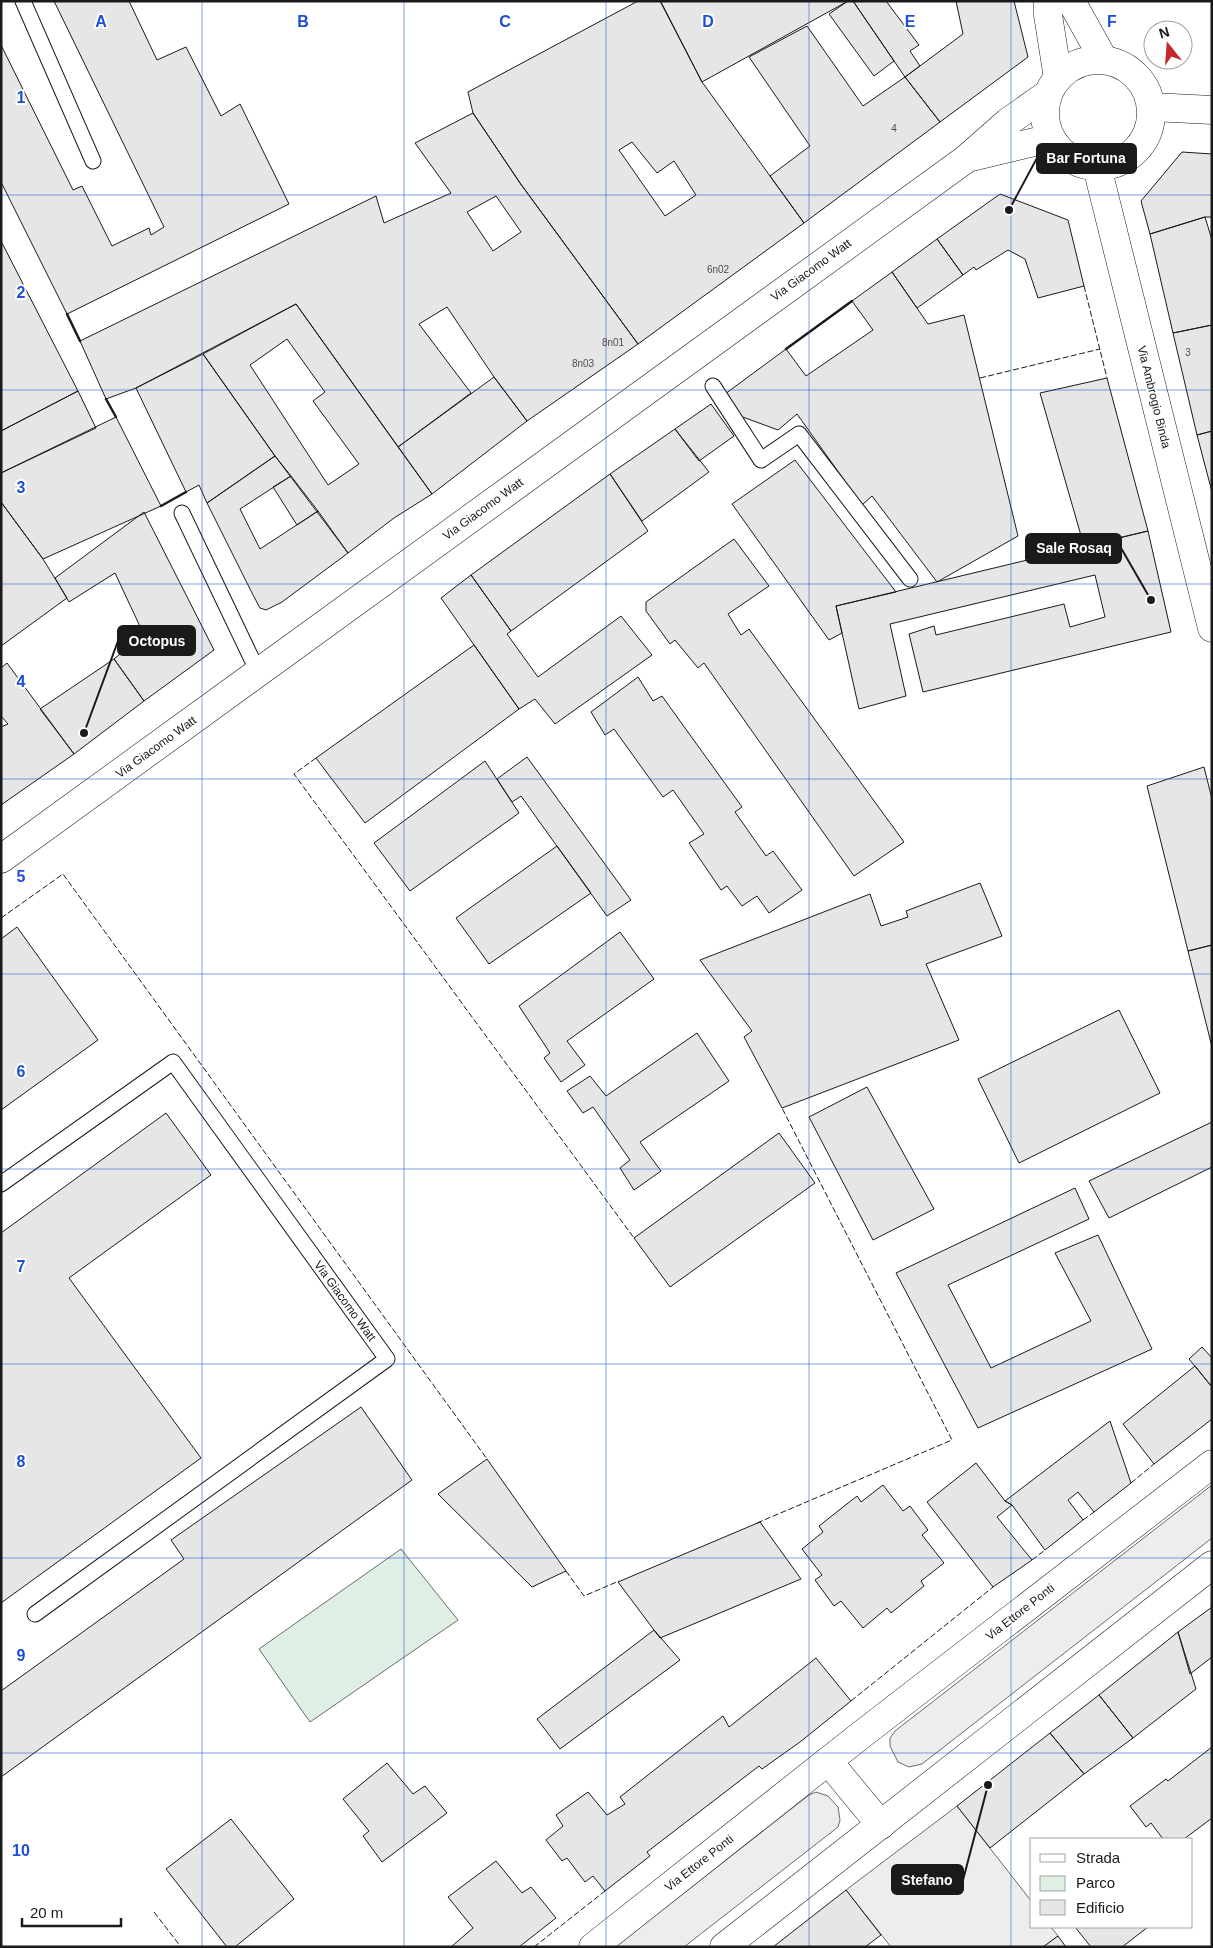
<svg xmlns="http://www.w3.org/2000/svg" width="1213" height="1948" font-family="Arial,sans-serif">
	<rect width="100%" height="100%" fill="#fff"/>
	<path fill="#e0efe3" stroke="#6a6a6a" d="M401 1549 458 1620 310 1722 259 1649Z"/>
	<path fill="#ededed" stroke="#6a6a6a" d="M1212 1485V1538L922 1764 909 1767 898 1762 890 1746V1738L895 1731Z
		M816 1792 828 1796 838 1807 840 1820 838 1827 684 1947H615L809 1795Z
		M957 1806 1032 1902V1927H1051L1058 1936 1043 1947H891L846 1890Z"/>
	<path fill="#e6e6e6" stroke="#1a1a1a" fill-rule="evenodd" d="M54 1H129L157 60 186 47 221 116 240 104 289 204 67 314 1 182V45L73 190 82 186 112 246 149 228 151 235 164 227Z
		M638 1H660L702 82 804 223 638 344 520 183 473 113 468 92ZM632 142 657 173 674 161 696 195 665 216 619 150Z
		M662 1H848L702 82 661 2Z
		M848 1H853L894 61 874 76 829 14Z
		M853 1H886L919 45 910 51 920 66 905 77Z
		M956 1H1014L1028 57 940 122 905 77 963 34Z
		M807 26 863 106 905 77 940 122 804 223 770 176 810 146 749 57Z
		M473 113 520 183 638 344 527 421 494 377 447 307 419 324 471 393 398 447 296 304 136 388 106 399 80 341 376 196 384 223 451 193 415 143ZM496 196 521 232 493 251 467 212Z
		M1182 152 1212 154V217H1205L1150 234 1141 201Z
		M1000 194 1068 220 1084 286 1038 298 1025 259 1008 250 976 270 974 267 963 275 937 239Z
		M1205 217 1212 240V325L1173 333 1150 234Z
		M937 239 963 275 917 308 892 272Z
		M1 241 78 391 1 431Z
		M892 272 928 324 964 315 1018 536 937 582 872 496 862 505 797 414 778 430 740 416 725 394 786 349 806 376 873 330 852 301Z
		M296 304 432 494 394 518 348 553 275 456 203 354ZM287 339 325 392 313 401 359 464 328 485 250 365Z
		M1212 325V431L1197 435 1173 333Z
		M203 354 275 456 207 503 199 485 186 492 136 388Z
		M494 377 527 421 432 494 398 447Z
		M1107 378 1148 531 1084 546 1040 393Z
		M78 391 96 428 1 473V431Z
		M711 404 734 436 699 461 675 429Z
		M116 417 161 506 43 559 1 502V473Z
		M675 429 709 472 642 521 610 474Z
		M1212 431V492L1197 435Z
		M275 456 291 476 240 509 260 549 318 511 348 553 282 602 266 610 260 608 253 595 207 503Z
		M795 460 896 592 836 606 842 633 829 640 732 504Z
		M610 474 648 531 511 631 471 575Z
		M291 476 318 511 297 525 273 487Z
		M1 502 43 559 67 598 1 646Z
		M144 512 214 650 144 701 114 659 144 635 115 573 69 602 55 578Z
		M1148 531 1171 632 923 692 909 634 934 626 936 635 1064 604 1070 627 1105 617 1095 575 890 624 906 696 859 709 836 606Z
		M734 539 769 586 728 614 741 635 749 629 904 842 854 876 704 663 698 668 675 640 670 644 646 611V602Z
		M471 575 511 631 507 634 538 677 621 616 652 655 555 724 535 699 519 709 441 598Z
		M474 645 519 709 365 823 316 758Z
		M114 659 144 701 74 754 40 709Z
		M7 663 74 754 1 805V727L8 724 1 716V668Z
		M638 677 653 701 662 696 742 807 735 812 766 856 773 851 802 890 769 913 757 896 742 906 727 886 721 890 689 843 704 834 673 790 663 797 614 729 605 735 591 712Z
		M527 757 631 900 607 916 521 796 512 802 497 779Z
		M485 761 519 813 410 891 374 843Z
		M1204 767 1212 799V945L1188 951 1147 786Z
		M557 846 591 893 489 964 456 918Z
		M980 883 1002 936 926 964 959 1040 782 1108 744 1037 752 1031 700 960 870 894 881 926 908 917 906 911Z
		M17 927 98 1040 1 1110V939Z
		M620 932 654 979 567 1041 585 1065 561 1082 544 1058 550 1053 519 1006Z
		M1212 945V1047L1188 951Z
		M1119 1010 1160 1093 1019 1163 978 1079Z
		M697 1033 729 1081 640 1142 661 1171 634 1190 620 1168 630 1160 593 1107 583 1113 567 1091 590 1076 606 1096Z
		M867 1087 934 1209 873 1240 809 1117Z
		M166 1113 211 1175 69 1278 201 1458 1 1603V1233Z
		M1212 1122V1167L1109 1218 1089 1181Z
		M779 1133 815 1183 670 1287 634 1238Z
		M1075 1188 1089 1219 948 1285 991 1368 1091 1321 1055 1253 1098 1235 1152 1349 978 1428 896 1273Z
		M1202 1347 1212 1358V1387L1189 1359Z
		M1195 1366 1212 1387V1419L1154 1464 1123 1424Z
		M361 1407 412 1480 1 1777V1691L184 1559 171 1540Z
		M1110 1421 1131 1483 1094 1512 1078 1492 1068 1500 1083 1520 1045 1550 1012 1505 1005 1501Z
		M487 1459 566 1571 532 1587 438 1494Z
		M976 1463 1005 1501 1012 1505 997 1517 1032 1560 993 1587 927 1502Z
		M883 1485 903 1511 910 1506 928 1530 922 1535 944 1563 921 1581 924 1586 891 1613 887 1608 863 1628 841 1601 834 1606 815 1580 822 1575 802 1549 823 1532 819 1526 857 1496 861 1502Z
		M760 1522 801 1579 660 1638 618 1582Z
		M1212 1607V1657L1190 1674 1178 1632Z
		M654 1630 680 1660 560 1749 537 1719Z
		M1178 1632 1196 1689 1133 1738 1099 1695Z
		M816 1658 851 1701 800 1742 762 1769 759 1766 647 1852 650 1856 605 1891 593 1876 585 1882 567 1858 562 1861 546 1840 563 1826 556 1815 588 1792 607 1815 625 1804 620 1797 723 1716 729 1727Z
		M1099 1695 1133 1738 1084 1774 1050 1733Z
		M1050 1733 1084 1774 990 1848 957 1806Z
		M1212 1747V1818L1184 1839H1163L1151 1823 1146 1827 1130 1806 1166 1779 1168 1781Z
		M387 1763 413 1794 425 1786 447 1813 382 1862 363 1836 369 1831 343 1799Z
		M231 1819 294 1899 235 1947H227L166 1869Z
		M496 1861 522 1893 531 1887 556 1918 519 1947H451L473 1928 448 1897Z
		M846 1890 881 1935 865 1947H773Z
		M1075 1927H1148L1122 1947H1091Z
		M1058 1936 1066 1947H1043Z"/>
	<g fill="none" stroke-linecap="round" stroke-linejoin="round">
		<g stroke="#1a1a1a" stroke-width="17">
			<path id="lane" d="M23 1 93 161
				M713 386 761 460 799 434 910 579
				M182 513 258 672
				M1 1184 173 1062 387 1359 35 1614"/>
		</g>
		<g stroke="#1a1a1a" stroke-width="29">
			<path id="street" d="M1048 1V15L1058 78
				M1071 1 1104 60
				M1045 113a53 53 0 1 1 106 0a53 53 0 1 1-106 0Z
				M1152 107 1212 110
				M972 157 1051 138
				M1097 167 1212 628
				M1 859 966 159 1008 122 1049 93
				M828 1761 881 1825"/>
		</g>
		<g stroke="#1a1a1a" stroke-width="29">
			<path id="secondary" d="M593 1947 861 1735 1212 1464
				M724 1947 1212 1565"/>
		</g>
		<use href="#lane" stroke="#fff" stroke-width="15"/>
		<use href="#street" stroke="#fff" stroke-width="28"/>
		<use href="#secondary" stroke="#fff" stroke-width="28"/>
		<path stroke="#1a1a1a" stroke-width="1" stroke-dasharray="6 2.5" stroke-linecap="butt" d="M1084 286 1107 378
			M980 378 1100 349
			M316 758 294 774 634 1238
			M1 918 63 874 487 1459
			M1131 1483 1154 1464
			M1083 1520 1094 1512
			M757 1523 952 1440 782 1108
			M1032 1560 1045 1550
			M566 1571 584 1596 619 1581
			M851 1701 993 1587
			M154 1912 181 1947
			M534 1947 605 1891"/>
		<path stroke="#1a1a1a" stroke-width="2.5" d="M67 314 80 341
			M786 349 852 301
			M106 399 116 417
			M161 506 186 492"/>
	</g>
	<path fill="none" stroke="#1d4ed8" stroke-width="1" stroke-opacity="0.55" d="M202 1V1947M404 1V1947M606 1V1947M809 1V1947M1011 1V1947M1 195H1212M1 390H1212M1 584H1212M1 779H1212M1 974H1212M1 1169H1212M1 1364H1212M1 1558H1212M1 1753H1212"/>
	<g text-anchor="middle" stroke-width="4" stroke-linejoin="round" paint-order="stroke">
		<g font-size="10" fill="#4d4d4d">
			<text x="894" y="132">4</text>
			<text x="718" y="273">6n02</text>
			<text x="613" y="346">8n01</text>
			<text x="1188" y="356">3</text>
			<text x="583" y="367">8n03</text>
		</g>
		<g font-size="12" fill="#1a1a1a" stroke="#fff">
			<text transform="translate(811 270) rotate(-36)" y="4">Via Giacomo Watt</text>
			<text transform="translate(1154 397) rotate(76)" y="4">Via Ambrogio Binda</text>
			<text transform="translate(483 509) rotate(-36)" y="4">Via Giacomo Watt</text>
			<text transform="translate(156 747) rotate(-36)" y="4">Via Giacomo Watt</text>
			<text transform="translate(345 1301) rotate(54)" y="4">Via Giacomo Watt</text>
			<text transform="translate(1020 1612) rotate(-38)" y="4">Via Ettore Ponti</text>
			<text transform="translate(699 1863) rotate(-38)" y="4">Via Ettore Ponti</text>
		</g>
	</g>
	<g font-size="16" text-anchor="middle" font-weight="bold" fill="#1d4ed8" stroke="#fff" stroke-width="4" stroke-linejoin="round" paint-order="stroke">
		<text x="101" y="27">A</text>
		<text x="303" y="27">B</text>
		<text x="505" y="27">C</text>
		<text x="708" y="27">D</text>
		<text x="910" y="27">E</text>
		<text x="1112" y="27">F</text>
		<text x="21" y="103">1</text>
		<text x="21" y="298">2</text>
		<text x="21" y="493">3</text>
		<text x="21" y="687">4</text>
		<text x="21" y="882">5</text>
		<text x="21" y="1077">6</text>
		<text x="21" y="1272">7</text>
		<text x="21" y="1467">8</text>
		<text x="21" y="1661">9</text>
		<text x="21" y="1856">10</text>
	</g>
	<path fill="none" stroke="#1a1a1a" stroke-width="2" d="M1009 210L1037 158M1151 600L1121 548M84 733L118 641M988 1785L963 1880"/>
	<g fill="#1a1a1a" stroke="#fff" stroke-width="2">
		<circle cx="1009" cy="210" r="5"/>
		<circle cx="1151" cy="600" r="5"/>
		<circle cx="84" cy="733" r="5"/>
		<circle cx="988" cy="1785" r="5"/>
	</g>
	<g fill="#1a1a1a" stroke="#1a1a1a" stroke-width="2">
		<rect x="1037" y="144" width="99" height="29" rx="5"/>
		<rect x="1026" y="534" width="95" height="29" rx="5"/>
		<rect x="118" y="626" width="77" height="29" rx="5"/>
		<rect x="892" y="1865" width="71" height="29" rx="5"/>
	</g>
	<g font-size="14" text-anchor="middle" font-weight="bold" fill="#fff">
		<text x="1086" y="163">Bar Fortuna</text>
		<text x="1074" y="553">Sale Rosaq</text>
		<text x="157" y="646">Octopus</text>
		<text x="927" y="1885">Stefano</text>
	</g>
	<rect width="1213" height="1948" fill="none" stroke="#1a1a1a" stroke-width="5"/>
	<rect x="1030" y="1838" width="162" height="90" fill="#ffffff" stroke="#a3a3a3"/>
	<rect x="1040" y="1854" width="25" height="8" fill="#ffffff" stroke="#a3a3a3"/>
	<text x="1076" y="1863" font-size="15" fill="#1a1a1a">Strada</text>
	<rect x="1040" y="1876" width="25" height="15" fill="#e0efe3" stroke="#a3a3a3"/>
	<text x="1076" y="1888" font-size="15" fill="#1a1a1a">Parco</text>
	<rect x="1040" y="1900" width="25" height="15" fill="#e6e6e6" stroke="#a3a3a3"/>
	<text x="1076" y="1913" font-size="15" fill="#1a1a1a">Edificio</text>
	<g transform="translate(1168 45) rotate(343)"><circle r="24" fill="#ffffff" stroke="#a3a3a3"/>
	<path d="M0-4L9 19L0 12L-9 19Z" fill="#c62828"/>
	<text y="-8" font-size="14" font-weight="bold" text-anchor="middle" fill="#1a1a1a">N</text>
	</g>
	<path d="M22 1918v8h99v-8" fill="none" stroke="#1a1a1a" stroke-width="2.5"/>
	<text x="30" y="1918" font-size="15" fill="#1a1a1a" stroke="#ffffff" stroke-width="4" paint-order="stroke">20 m</text>
</svg>
